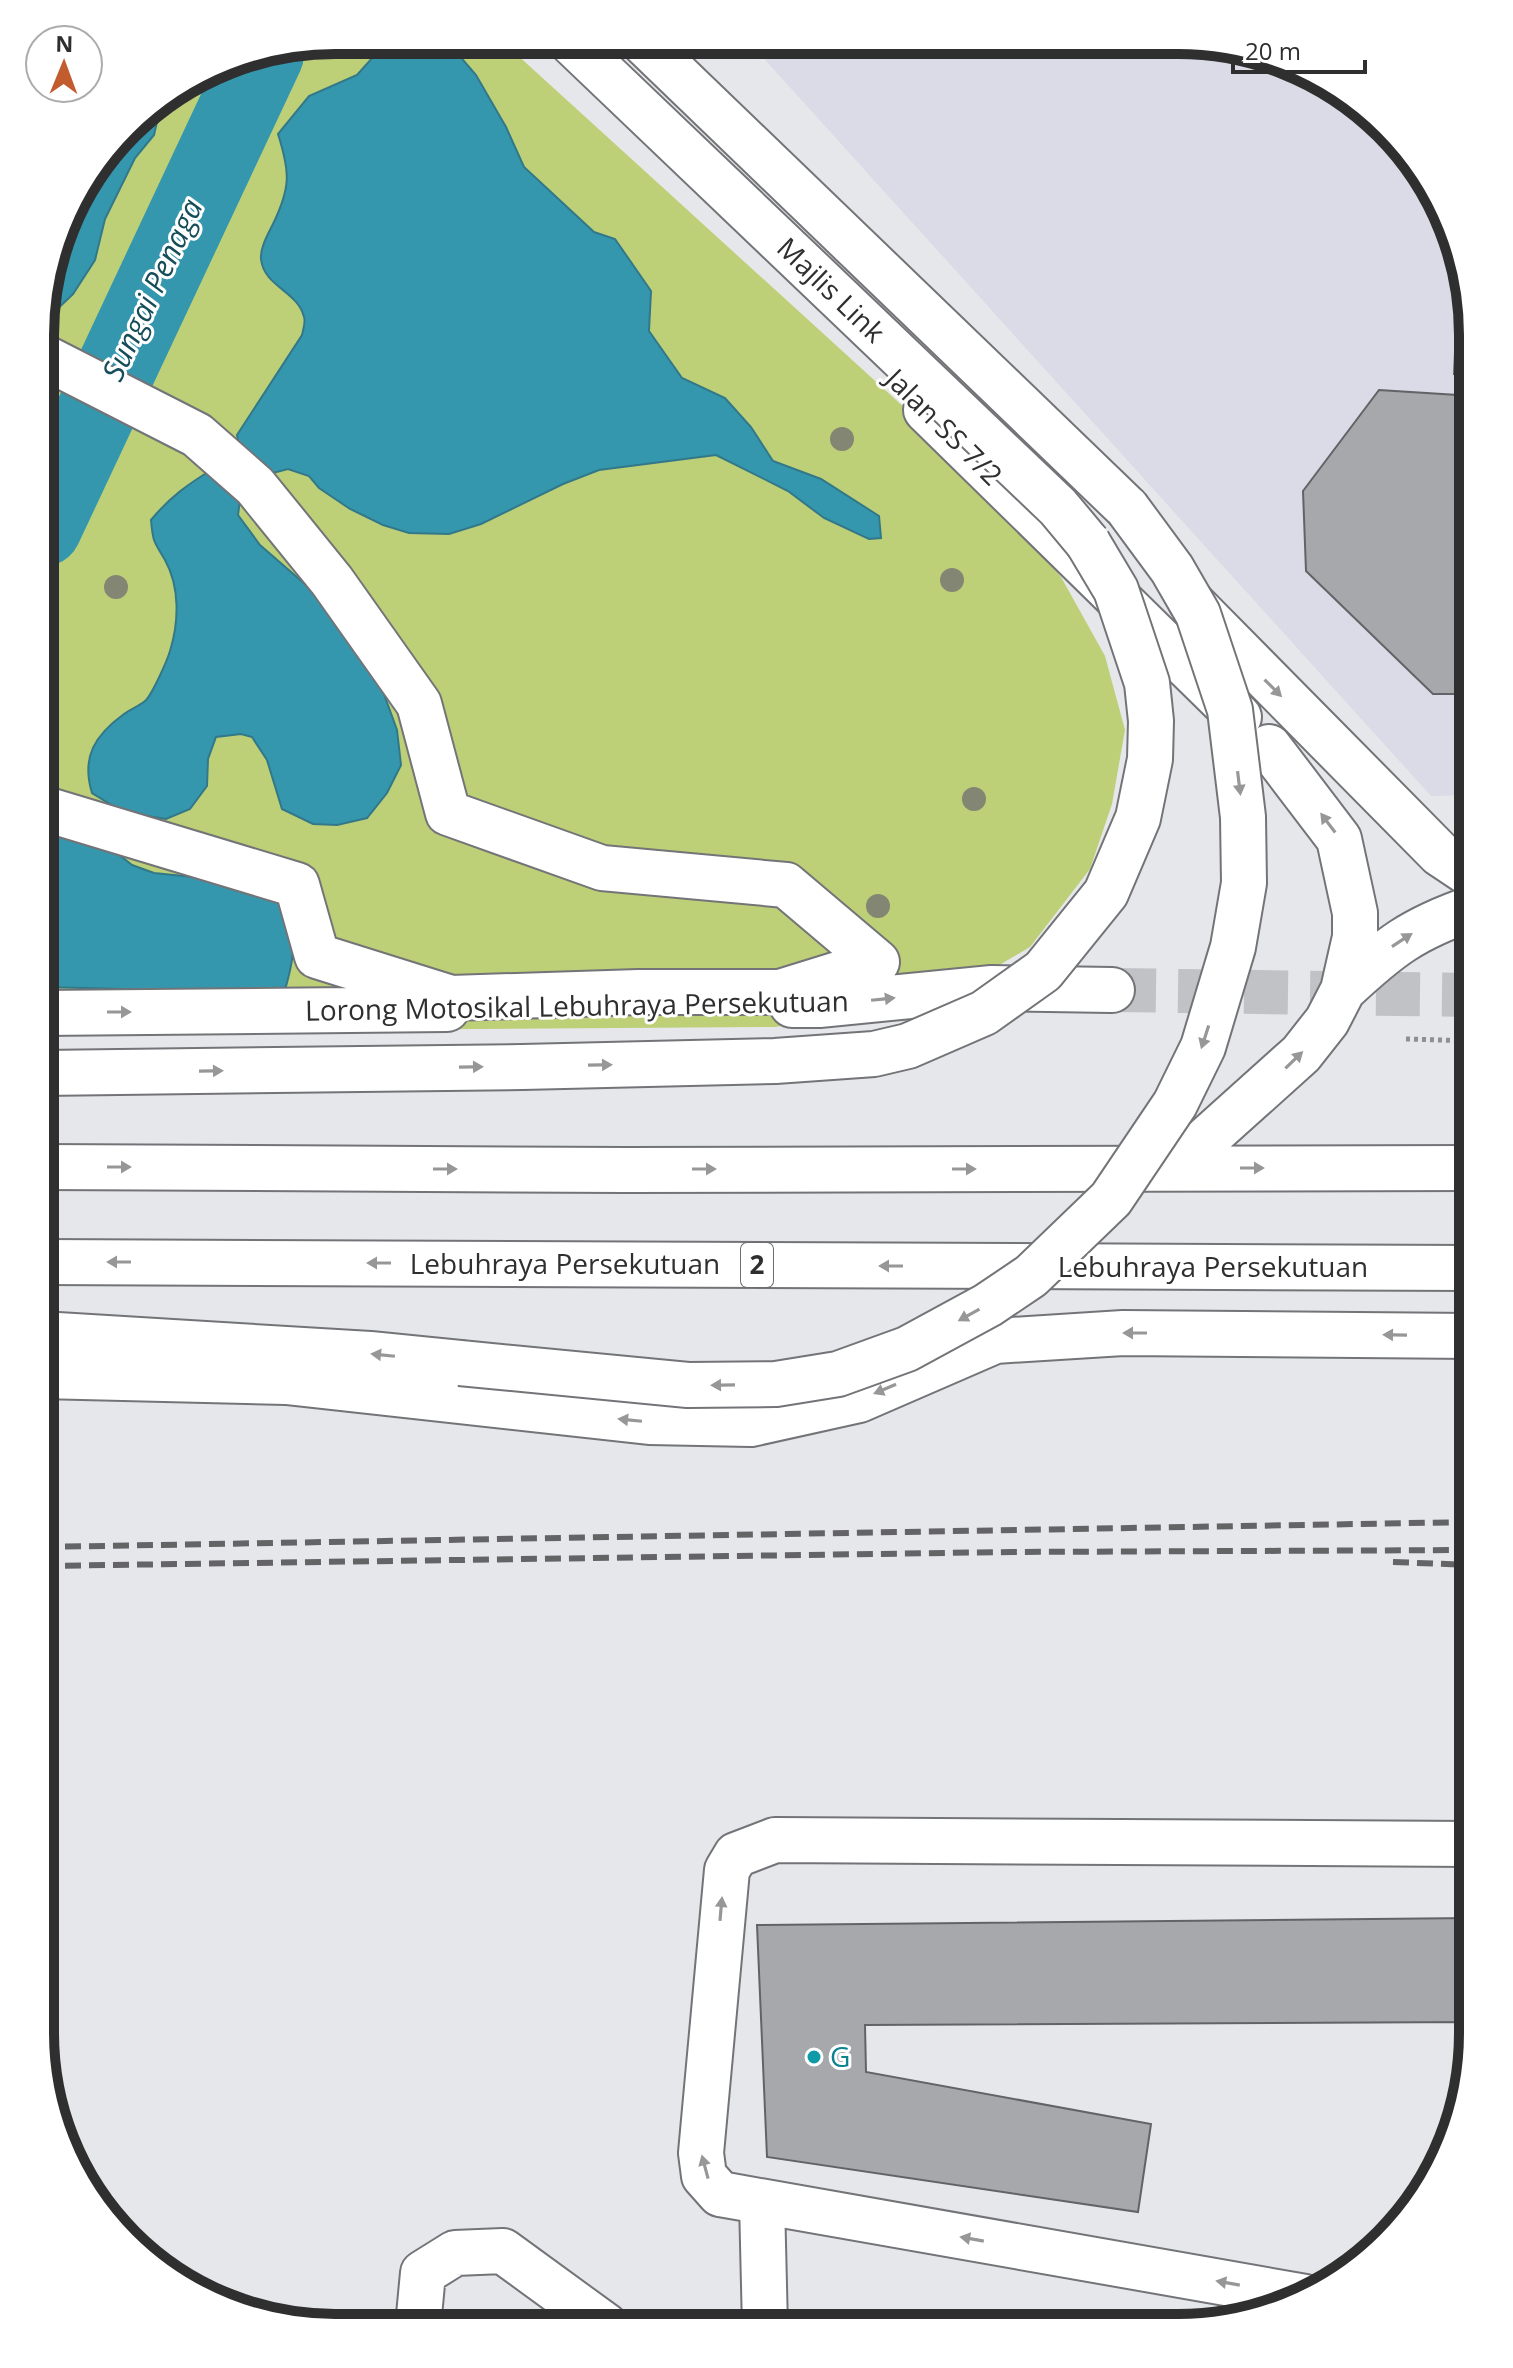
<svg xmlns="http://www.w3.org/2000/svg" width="1513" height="2368" font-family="'Open Sans',sans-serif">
	<rect width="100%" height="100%" fill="#e6e7eb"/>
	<path fill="#dadbe7" d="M748 41 1217 43 1357 101 1412 155 1450 222 1473 335V795L1431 796Z"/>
	<path fill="#bdcf77" d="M335 40H501L975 472 1061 577 1105 656 1125 730 1112 804 1090 869 1030 947 962 987 871 1011 775 1027 41 1032 42 297 71 204 140 114 223 62Z"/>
	<path fill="#3497ae" stroke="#327888" stroke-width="2" d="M395 40H446L476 75 506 127 524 167 594 232 615 239 651 291 649 331 682 378 725 398 751 427 773 461 821 479 879 516 881 538 869 539 824 518 788 491 716 455 599 470 563 484 481 524 449 534 409 533 383 525 350 509 319 488 309 476 288 469 273 473 241 455 237 435 302 335C303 330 306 322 304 317 298 291 264 287 261 259 260 248 268 234 273 224 291 187 290 172 278 134L309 96 357 75 382 47Z
		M162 100 154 135 135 158 105 219 95 260 73 294 50 316H42V297L71 204 140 114Z
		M213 469 241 492 238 515 260 545 306 585 336 617 377 675 397 730 401 765 387 793 367 818 337 825 313 824 282 809 267 760 252 737 241 734 216 737 208 759 207 786 190 809 166 819 123 812 92 793C81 757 95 735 124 714 131 709 139 706 145 701 152 695 167 661 170 651 179 622 180 587 165 560 154 541 153 543 151 520 169 498 188 484 213 469Z
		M45 831 102 841 132 865 154 873 194 877 284 902C296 941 296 953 284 993L42 987V834Z"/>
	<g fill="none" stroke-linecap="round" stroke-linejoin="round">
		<path stroke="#3497ae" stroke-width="80" d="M42 527 264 54"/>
	</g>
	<path fill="#a7a8ac" stroke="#636367" stroke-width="2" d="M1459 264 1473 335V375L1454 374Z
		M1379 390 1473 396V694H1433L1306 571 1303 491Z
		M1472 1918V2042V2022L865 2025 866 2072 1151 2124 1138 2212 767 2157 757 1925Z"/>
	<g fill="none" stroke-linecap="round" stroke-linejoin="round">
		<path stroke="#c1c2c6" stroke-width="44" stroke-dasharray="44 22" stroke-linecap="butt" d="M1112 990 1473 995"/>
		<g stroke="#737478" stroke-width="48">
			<path id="minor" d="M926 410 1239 717
				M1191 602 1440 854 1473 876
				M42 808 297 885 317 956 451 998 639 992H780L877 962 786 885 602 868 448 813 419 704 332 581 255 486 197 435 42 356
				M792 1005H819L992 988 1112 990
				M41 1013 447 1009
				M41 1376 286 1382 649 1422 751 1424 859 1400 995 1341 1123 1333 1473 1336
				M762 2202 765 2327
				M1305 2297 720 2194 704 2176 701 2153 727 1870 736 1855 775 1840 1472 1844
				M418 2326 423 2273 455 2253 503 2251 606 2326"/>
		</g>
		<g stroke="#737478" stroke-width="48">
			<path id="major" d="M642 41 1127 508"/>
		</g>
		<g stroke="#737478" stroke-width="48">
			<path id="highway" d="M1343 990C1389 947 1412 929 1473 908
				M41 1073 522 1067
				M41 1167 626 1170 1473 1168
				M1174 1168 1301 1054 1327 1021 1343 990 1355 937V913L1339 839 1269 747
				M41 1262 1473 1268
				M41 1334 370 1354 460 1363"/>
		</g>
		<path stroke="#8e8f91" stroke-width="5" stroke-dasharray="4 4" stroke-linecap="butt" d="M1406 1039 1473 1041"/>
		<use href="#minor" stroke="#fff" stroke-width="44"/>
		<use href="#major" stroke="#fff" stroke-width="44"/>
		<use href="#highway" stroke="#fff" stroke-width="44"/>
		<path stroke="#646466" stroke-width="6" stroke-dasharray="16 8" stroke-linecap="butt" d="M41 1547 1473 1522
			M1393 1562 1473 1565
			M41 1566 1012 1552 1473 1550"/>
		<g stroke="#737478" stroke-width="48" stroke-linecap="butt">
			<path id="major-bridge" d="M570 41 1058 507 1088 543"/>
		</g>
		<g stroke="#737478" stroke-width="48" stroke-linecap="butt">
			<path id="highway-bridge" d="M522 1067 775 1061 874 1054 908 1046 984 1013 1043 971 1106 893 1138 818 1150 759 1151 721 1147 683 1116 590 1088 543
				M460 1363 688 1385 776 1384 838 1374 907 1349 988 1305 1031 1276 1111 1199 1175 1104 1203 1047 1233 947 1244 883 1243 817 1230 710 1198 614 1172 569 1127 508"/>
		</g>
		<use href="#major-bridge" stroke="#fff" stroke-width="44"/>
		<use href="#highway-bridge" stroke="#fff" stroke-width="44"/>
	</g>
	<g fill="#828673">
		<circle cx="842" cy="439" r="12"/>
		<circle cx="952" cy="580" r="12"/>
		<circle cx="116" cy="587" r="12"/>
		<circle cx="974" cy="799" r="12"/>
		<circle cx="878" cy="906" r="12"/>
	</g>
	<defs><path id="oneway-solid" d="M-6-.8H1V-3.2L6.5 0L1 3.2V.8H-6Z" transform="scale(2)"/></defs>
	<g fill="#979798">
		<use href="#oneway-solid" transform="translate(1273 688) rotate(45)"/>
		<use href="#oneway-solid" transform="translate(1239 783) rotate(83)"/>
		<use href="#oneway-solid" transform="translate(1328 823) rotate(-127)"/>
		<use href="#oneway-solid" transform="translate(1402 940) rotate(-33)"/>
		<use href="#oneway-solid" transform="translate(883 999) rotate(-6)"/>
		<use href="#oneway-solid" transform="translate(119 1012)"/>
		<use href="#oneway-solid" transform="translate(1205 1037) rotate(108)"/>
		<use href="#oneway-solid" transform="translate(1294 1060) rotate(-44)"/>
		<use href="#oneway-solid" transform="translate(600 1065) rotate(-1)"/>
		<use href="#oneway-solid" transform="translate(471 1067) rotate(-1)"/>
		<use href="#oneway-solid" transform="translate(211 1071) rotate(-1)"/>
		<use href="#oneway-solid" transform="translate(119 1167)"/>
		<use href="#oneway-solid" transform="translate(1252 1168)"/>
		<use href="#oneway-solid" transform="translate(445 1169)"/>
		<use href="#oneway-solid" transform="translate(704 1169)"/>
		<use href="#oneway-solid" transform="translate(964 1169)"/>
		<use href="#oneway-solid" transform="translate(119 1262) rotate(-180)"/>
		<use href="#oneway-solid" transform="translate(379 1263) rotate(-180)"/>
		<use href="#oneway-solid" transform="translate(891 1266) rotate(-180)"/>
		<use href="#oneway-solid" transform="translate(969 1315) rotate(151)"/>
		<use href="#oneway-solid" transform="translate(1135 1333) rotate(-180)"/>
		<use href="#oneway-solid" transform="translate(1395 1335) rotate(-179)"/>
		<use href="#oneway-solid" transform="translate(383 1355) rotate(-174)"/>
		<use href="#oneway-solid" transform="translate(723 1385) rotate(179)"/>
		<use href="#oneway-solid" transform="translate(885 1389) rotate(157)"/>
		<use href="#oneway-solid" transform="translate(630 1420) rotate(-174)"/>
		<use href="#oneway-solid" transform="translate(721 1909) rotate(-85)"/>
		<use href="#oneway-solid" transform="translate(705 2167) rotate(-105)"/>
		<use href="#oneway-solid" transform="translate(972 2239) rotate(-170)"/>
		<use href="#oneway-solid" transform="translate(1228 2283) rotate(-170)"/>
	</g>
	<circle fill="#0f9aa8" stroke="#fff" stroke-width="3" cx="814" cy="2057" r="8"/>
	<g text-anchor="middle" stroke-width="6" stroke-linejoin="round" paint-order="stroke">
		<rect fill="#fff" stroke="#6d6d6e" stroke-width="2" x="741" y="1243" width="32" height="44" rx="6"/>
		<g font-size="26" font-weight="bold" fill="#2f2f30">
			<text x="757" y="1274">2</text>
		</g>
		<g font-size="28" fill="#2f2f30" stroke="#fff">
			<text transform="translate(831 290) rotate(44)" y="10">Majlis Link</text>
			<text transform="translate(944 427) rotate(45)" y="10">Jalan SS 7/2</text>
			<text transform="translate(577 1006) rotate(-1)" y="10">Lorong Motosikal Lebuhraya Persekutuan</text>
			<text x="565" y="1274">Lebuhraya Persekutuan</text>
			<text x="1213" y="1277">Lebuhraya Persekutuan</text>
		</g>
		<g font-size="28" fill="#0d838f" stroke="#fff" text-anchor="start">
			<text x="830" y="2067">G</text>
		</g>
		<g font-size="30" font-style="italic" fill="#154d59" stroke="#fff">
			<text transform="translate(153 290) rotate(-65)" y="10">Sungai Penaga</text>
		</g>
	</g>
	<path d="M0 0H1513V2368H0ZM335 54H1178A281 281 0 0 1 1459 335V2033A281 281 0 0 1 1178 2314H335A281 281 0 0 1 54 2033V335A281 281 0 0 1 335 54Z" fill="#fff" fill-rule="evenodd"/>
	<path fill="none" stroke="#2f2f30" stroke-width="10" d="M335 54H1178A281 281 0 0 1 1459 335V2033A281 281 0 0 1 1178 2314H335A281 281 0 0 1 54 2033V335A281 281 0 0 1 335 54Z"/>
	<g transform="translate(64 64) rotate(1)"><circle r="38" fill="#ffffff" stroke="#acacac" stroke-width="2"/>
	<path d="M0-6L14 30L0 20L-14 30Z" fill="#c25b2e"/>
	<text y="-12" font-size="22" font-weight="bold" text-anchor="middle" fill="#2f2f30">N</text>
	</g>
	<path d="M1233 60v12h132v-12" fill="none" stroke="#2f2f30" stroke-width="4"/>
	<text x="1245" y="60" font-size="24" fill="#2f2f30" stroke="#ffffff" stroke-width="6" paint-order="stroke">20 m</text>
</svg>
